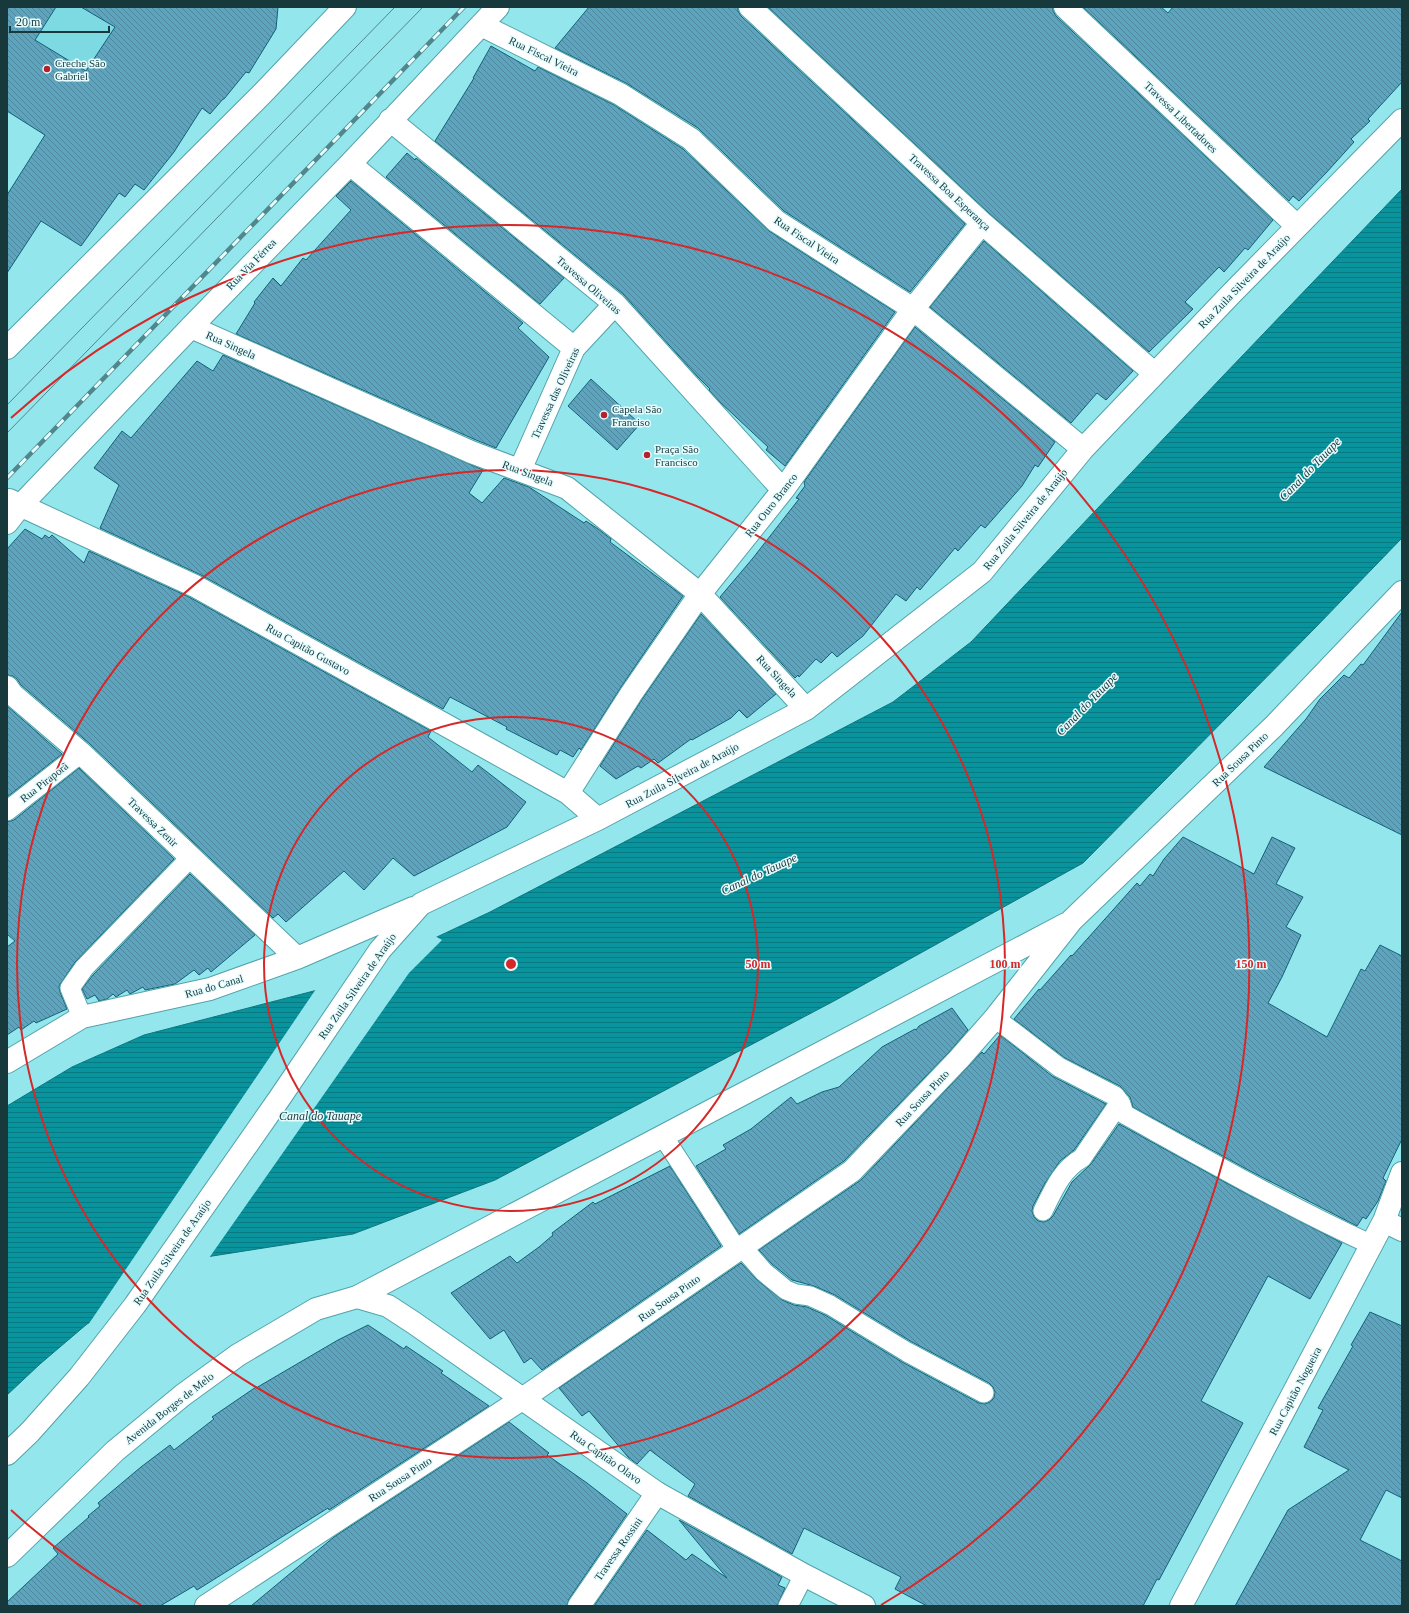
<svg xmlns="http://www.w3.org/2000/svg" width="1409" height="1613" font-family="Georgia,serif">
	<defs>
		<pattern id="water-rules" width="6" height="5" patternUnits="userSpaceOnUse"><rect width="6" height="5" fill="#08939d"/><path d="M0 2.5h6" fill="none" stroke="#087981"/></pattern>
		<pattern id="building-back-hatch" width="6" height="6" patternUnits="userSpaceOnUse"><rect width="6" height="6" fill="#5ea4be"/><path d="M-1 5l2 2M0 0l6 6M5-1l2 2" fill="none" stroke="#4d879c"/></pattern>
	</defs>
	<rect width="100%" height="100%" fill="#94e6ed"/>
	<path fill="#7ddae3" d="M7 7H83L115 27 44 135 7 111Z"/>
	<path fill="url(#water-rules)" stroke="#0c7880" d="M1402 189V538L1315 628 1083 863 834 1001 495 1180 353 1234 206 1257 87 1324 40 1364 7 1395V1106L72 1067 144 1035 333 986 490 912 893 702 971 642 1221 378Z"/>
	<path fill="#94e6ed" d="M435 936 442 940 409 973 209 1258 86 1328 316 989 333 984Z"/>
	<path fill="url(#building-back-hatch)" stroke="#136179" d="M7 7H56L35 40 86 71 115 27 81 7H278L276 29 249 73 246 72 224 99H223L210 114 202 108 174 152 144 190 135 184 125 197 119 193 81 246 41 221 7 273V195L45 135 7 111Z
		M589 7H738V11L741 16 965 224 910 292 784 211 698 128 626 83 555 48Z
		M768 7H1053V11L1056 16 1273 220 1248 250 1245 248 1224 272 1219 267 1185 302 1193 309 1149 352 990 214Z
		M1083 7H1161L1168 13 1173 7H1402V82L1368 119 1370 121 1351 139 1354 142 1326 173 1299 201 1293 196 1289 201Z
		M491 46 535 71 538 67 614 105 683 149 769 231 895 312 785 466 766 450 768 447 720 402 709 390 710 389 697 376 623 294 435 141 474 78H473Z
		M407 153 415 160 416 158 564 278 540 304 386 177Z
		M351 181 523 323 518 328 549 357 496 448 476 440 236 334 255 303 254 302 273 278 281 286 303 258 306 260 351 210 336 196Z
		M984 241 1133 371 1106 400 1097 393 1071 423 930 307Z
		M915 327 1055 442 1038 467 1035 465 1022 486 985 528 981 525 958 551 955 548 920 590 917 587 906 601 896 594 863 636 837 657 832 652 821 663 816 659 799 677 798 675 795 678 720 597 753 558 799 499 796 498 805 486 804 482Z
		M223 355 483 470 469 493 482 503 504 478 529 487 584 523 586 521 598 529 611 539 610 542 683 596 621 687 581 750 579 748 573 757 560 750 557 755 506 729 507 727 450 697 443 709 201 575 100 528 119 485 94 468 122 431 131 438 197 361 213 371Z
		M591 379 640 424 617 450 568 406Z
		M25 529 42 539 45 535 49 538 52 535 84 563 89 551 189 597 431 731 428 737 472 772 478 765 526 802 507 827 414 876 393 858 364 890 344 871 286 922 278 914 273 918 90 744 21 685 17 679 13 676 7 675V549Z
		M1402 612V835L1264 767 1306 719 1320 699 1344 675 1349 678 1361 664 1363 665Z
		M701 614 776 694 747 718 739 710 731 718 692 740 691 739 658 763 654 759 641 768 638 766 616 779 600 766 641 701Z
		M7 706 62 754 7 797Z
		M79 768 174 859 75 962 59 986 60 992 67 1009 36 1023 34 1021 21 1030 19 1027 7 1035V947L15 941 7 934V822L14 820Z
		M1183 837 1254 874 1272 837 1295 848 1276 884 1303 897 1286 927 1301 935 1282 977 1268 1003 1327 1037 1361 969 1365 971 1380 945 1402 956V1139L1383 1178 1386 1181 1378 1201 1366 1219 1363 1217 1357 1226 1252 1172 1133 1107 1130 1097 1120 1086 1065 1058 1014 1019 1039 989 1040 990 1071 955 1072 956 1137 883 1140 886 1150 874 1153 876 1164 859Z
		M190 874 255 935 211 972 208 968 199 975 194 970 175 984 145 990 143 987 130 994 127 990 116 997 113 994 107 999 99 1001 95 995 87 999 82 989 93 975Z
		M952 1008 968 1030 950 1051 844 1161 739 1234 696 1166 726 1149 723 1145 751 1129 791 1097 797 1104 822 1092 839 1087 882 1047 915 1029 916 1030 919 1026Z
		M1000 1035 1052 1076 1106 1104 1074 1150 1060 1161 1045 1183 1033 1206 1032 1211 1034 1217 1038 1221 1044 1222 1049 1220 1053 1216 1072 1182 1091 1164 1119 1124 1241 1191 1342 1243 1310 1299 1268 1276 1201 1401 1243 1423 1159 1580 1157 1579 1143 1606H927L895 1589 901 1577 804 1528 792 1554 688 1496 695 1484 650 1450 637 1464 628 1457 589 1411 582 1416 559 1388 741 1263 757 1280 782 1300 794 1305 807 1307 825 1315 902 1362 979 1403 985 1404 990 1402 994 1398 995 1392 993 1387 989 1383 912 1342 835 1295 814 1286 792 1280 772 1264 759 1250 861 1180 982 1052 984 1054Z
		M670 1166 721 1246 542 1370 531 1358 524 1363 504 1330 490 1339 451 1293 510 1256 517 1263 539 1247 553 1235 552 1233 593 1202 595 1204Z
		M1370 1312 1402 1326V1498L1386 1490 1360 1540 1402 1561V1606H1235L1288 1510 1349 1470 1304 1447 1323 1410 1318 1408 1353 1346 1351 1345Z
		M368 1325 404 1349 406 1346 443 1371 441 1373 489 1406 329 1510 328 1508 197 1590 194 1586 160 1606H7V1602L58 1554 53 1548 89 1517 88 1516 100 1506 98 1503 141 1467 170 1445 174 1450 214 1419 212 1417 256 1387V1388L338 1340Z
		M509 1422 549 1453 547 1455 587 1483 627 1514 569 1599 567 1606H251L334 1537Z
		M679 1520 782 1577 778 1585 785 1588 777 1606H594L647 1530 686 1560 692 1554 727 1578Z"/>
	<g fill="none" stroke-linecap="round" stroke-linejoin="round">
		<g stroke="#52a3ab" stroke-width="21">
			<path id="service" d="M7 811 81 753
				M82 1017 70 988 84 968 191 857
				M995 1018 1059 1067 1115 1096 1121 1104 1124 1114C1205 1159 1287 1206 1372 1245
				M663 1136 737 1250
				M1043 1211C1053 1191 1061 1170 1082 1158L1120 1102
				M742 1247 764 1272 786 1290 796 1294 810 1296 830 1305 907 1352 984 1393
				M788 1606 804 1575"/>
		</g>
		<g stroke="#52a3ab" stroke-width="24">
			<path id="minor" d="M750 7 982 223 1154 373
				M1065 7 1297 226
				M481 25 620 94 691 139 776 221 913 309 1083 449
				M390 120 615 304 783 490
				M350 164 574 348
				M191 327 471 452 567 488 700 594 806 709
				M7 348 262 94 345 7
				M520 470 574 348 615 304
				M9 500 195 586 568 793 598 819
				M7 523 21 505 191 327 350 164 498 7
				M7 687 12 694 81 753 297 958
				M568 793 631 694 700 594 783 490 913 309 982 223
				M7 1062 82 1017 210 989 297 958 413 908
				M1384 1221 1402 1230
				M357 1297 1066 924
				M7 1454 30 1432 79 1377 135 1305 279 1099 380 950 421 904 598 819 806 709 982 572 1083 449 1231 294 1402 120
				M206 1606 522 1399 852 1171 959 1059 995 1018 1072 920 1274 726 1402 592
				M579 1606 657 1493
				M1181 1606 1384 1221 1402 1173"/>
		</g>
		<g stroke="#52a3ab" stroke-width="24">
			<path id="tertiary" d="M7 1556 115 1451 183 1395 238 1355 316 1309 357 1297 388 1306 414 1323 657 1493 804 1575 864 1606"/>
		</g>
		<use href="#service" stroke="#fff" stroke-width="19"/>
		<use href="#minor" stroke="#fff" stroke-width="22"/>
		<use href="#tertiary" stroke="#fff" stroke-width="22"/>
		<path stroke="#50878c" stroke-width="1" d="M7 405 395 7
			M7 433 423 7"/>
		<g stroke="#50878c" stroke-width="4.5">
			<path id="rail" d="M7 478 464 7"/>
		</g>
		<use href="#rail" stroke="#e5fcfe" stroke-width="3" stroke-dasharray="9" stroke-linecap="butt"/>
	</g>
	<g fill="none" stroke="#d62828" stroke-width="2">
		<circle cx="511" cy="964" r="247"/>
		<circle cx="511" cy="964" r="494"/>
		<path d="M141 1605A740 740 0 0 1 11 1510M11 418A740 740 0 1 1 881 1605"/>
	</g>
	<g fill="#b2212c" stroke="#e5fcfe" stroke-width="1.5">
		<circle cx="47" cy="69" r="4"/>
		<circle cx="604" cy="415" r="4"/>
		<circle cx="647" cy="455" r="4"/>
	</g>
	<g text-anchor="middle" stroke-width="3" stroke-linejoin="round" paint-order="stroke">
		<g font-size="11" fill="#17393c" stroke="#e5fcfe">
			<text transform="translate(544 56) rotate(26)" y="4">Rua Fiscal Vieira</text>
			<text transform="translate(1181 117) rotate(44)" y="4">Travessa Libertadores</text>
			<text transform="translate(950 192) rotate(43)" y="4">Travessa Boa Esperança</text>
			<text transform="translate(807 240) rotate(34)" y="4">Rua Fiscal Vieira</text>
			<text transform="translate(251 264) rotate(-46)" y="4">Rua Via Férrea</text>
			<text transform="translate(1244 281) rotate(-46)" y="4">Rua Zuila Silveira de Araújo</text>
			<text transform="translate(589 285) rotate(41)" y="4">Travessa Oliveiras</text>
			<text transform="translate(231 345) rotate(24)" y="4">Rua Singela</text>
			<text transform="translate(555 393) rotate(-65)" y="4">Travessa das Oliveiras</text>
			<text transform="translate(528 473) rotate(21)" y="4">Rua Singela</text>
			<text transform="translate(771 505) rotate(-52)" y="4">Rua Ouro Branco</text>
			<text transform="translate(1025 519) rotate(-51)" y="4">Rua Zuila Silveira de Araújo</text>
			<text transform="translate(308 649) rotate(29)" y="4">Rua Capitão Gustavo</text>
			<text transform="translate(777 676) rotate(47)" y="4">Rua Singela</text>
			<text transform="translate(1240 759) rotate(-44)" y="4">Rua Sousa Pinto</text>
			<text transform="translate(682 775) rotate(-28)" y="4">Rua Zuila Silveira de Araújo</text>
			<text transform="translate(44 782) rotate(-38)" y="4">Rua Piraporã</text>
			<text transform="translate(153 822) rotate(44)" y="4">Travessa Zenir</text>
			<text transform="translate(214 986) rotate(-16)" y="4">Rua do Canal</text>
			<text transform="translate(357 986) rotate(-55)" y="4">Rua Zuila Silveira de Araújo</text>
			<text transform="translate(922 1098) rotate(-47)" y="4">Rua Sousa Pinto</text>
			<text transform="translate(172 1252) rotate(-55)" y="4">Rua Zuila Silveira de Araújo</text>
			<text transform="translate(669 1298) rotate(-35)" y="4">Rua Sousa Pinto</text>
			<text transform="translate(1295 1391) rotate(-62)" y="4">Rua Capitão Nogueira</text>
			<text transform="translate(169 1408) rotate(-38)" y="4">Avenida Borges de Melo</text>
			<text transform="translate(606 1457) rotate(35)" y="4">Rua Capitão Olavo</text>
			<text transform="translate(400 1479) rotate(-33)" y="4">Rua Sousa Pinto</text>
			<text transform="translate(618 1549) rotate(-55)" y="4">Travessa Rossini</text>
		</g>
		<g font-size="11" fill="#17393c" stroke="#e5fcfe" text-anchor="start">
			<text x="55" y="67">Creche São<tspan x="55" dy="13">Gabriel</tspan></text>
			<text x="612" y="413">Capela São<tspan x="612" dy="13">Franciso</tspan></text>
			<text x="655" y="453">Praça São<tspan x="655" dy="13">Francisco</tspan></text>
		</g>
		<g font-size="12" font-style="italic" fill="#223b3e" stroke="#e5fcfe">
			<text transform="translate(1310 469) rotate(-46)" y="4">Canal do Tauape</text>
			<text transform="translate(1087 704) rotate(-46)" y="4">Canal do Tauape</text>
			<text transform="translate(759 874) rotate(-25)" y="4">Canal do Tauape</text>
			<text x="320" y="1120">Canal do Tauape</text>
		</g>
	</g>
	<circle cx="511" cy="964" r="6" fill="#d62828" stroke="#e5fcfe" stroke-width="2"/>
	<g font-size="12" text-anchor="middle" font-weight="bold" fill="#d62828" stroke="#e5fcfe" stroke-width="3" stroke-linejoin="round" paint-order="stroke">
		<text x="758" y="968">50 m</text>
		<text x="1005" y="968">100 m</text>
		<text x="1251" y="968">150 m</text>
	</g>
	<rect width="1409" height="1613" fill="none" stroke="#17393c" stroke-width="16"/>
	<path d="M10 26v6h99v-6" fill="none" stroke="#17393c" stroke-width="2"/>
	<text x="16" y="26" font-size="12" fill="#17393c" stroke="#e5fcfe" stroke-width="3" paint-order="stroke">20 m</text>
</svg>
